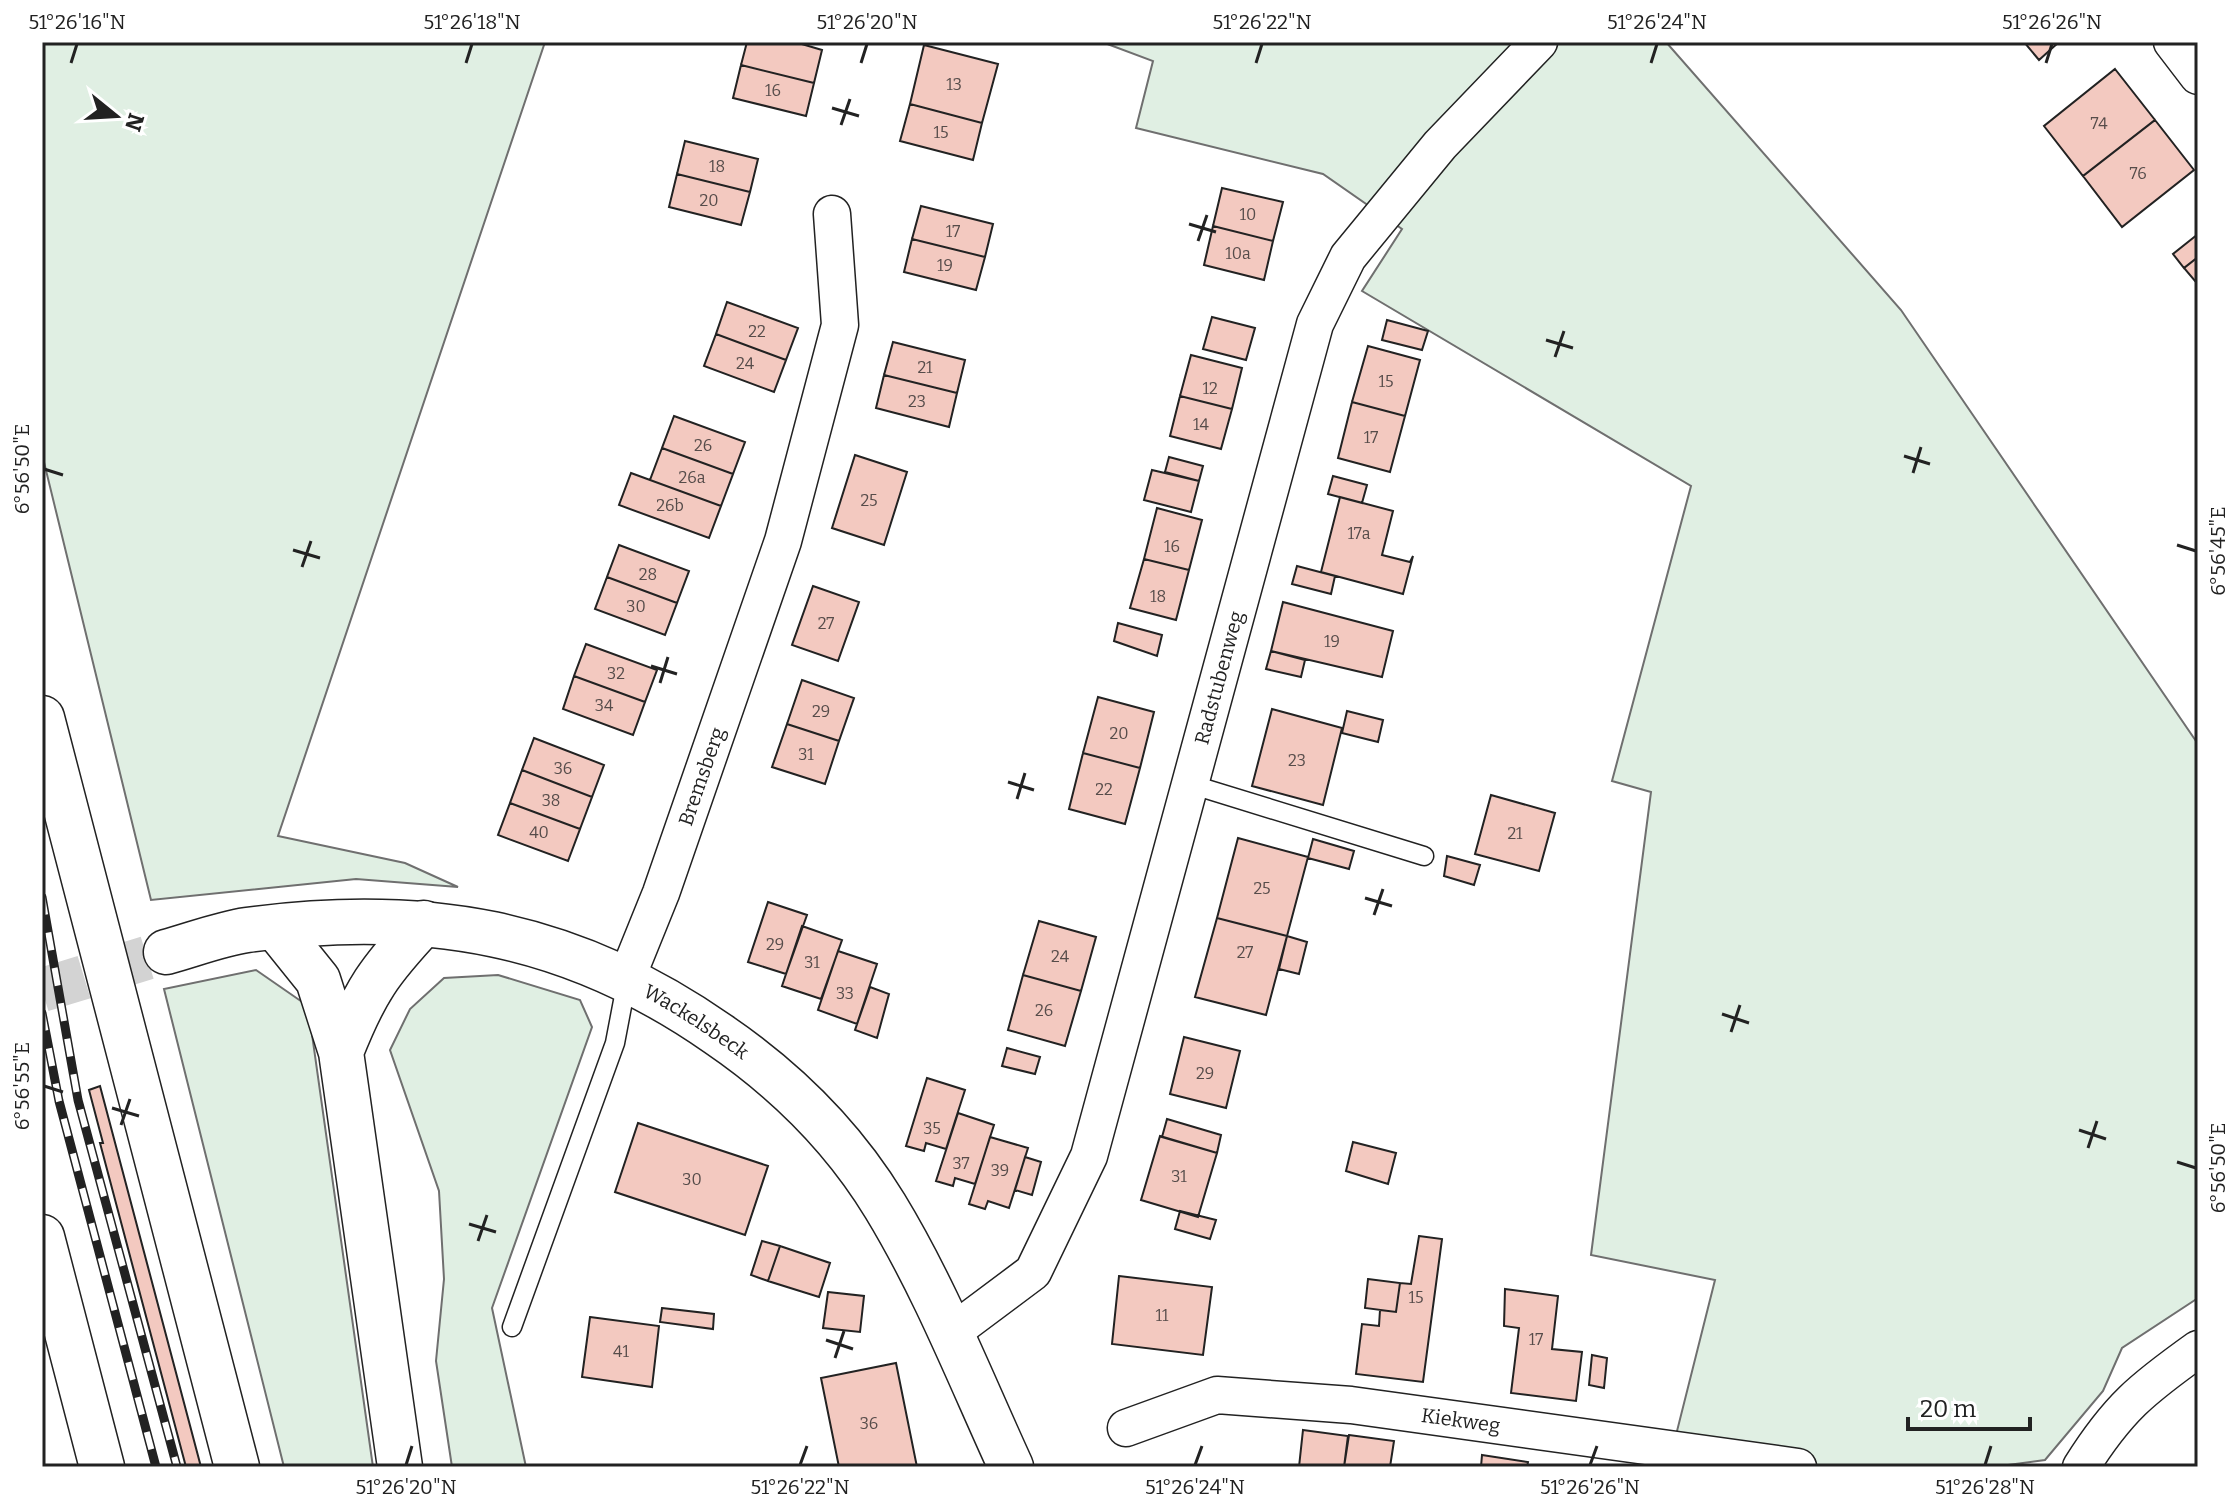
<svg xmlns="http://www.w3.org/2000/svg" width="2240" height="1509" font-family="Bitter,serif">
	<rect width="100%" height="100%" fill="#fff"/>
	<path fill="#e0efe3" stroke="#6f6f6f" stroke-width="2" d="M42 42H545L278 836 405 863 458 887 356 879 151 900 42 454Z
		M1102 42H1666L1901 310 2198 744V1298L2122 1348 2103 1391 2045 1460 1993 1467H1763L1676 1435 1715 1280 1591 1255 1651 792 1612 781 1691 486 1362 291 1402 229 1323 174 1136 128 1153 61Z
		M256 970 308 1006 373 1467H284L164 989Z
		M498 975 580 1000 592 1027 492 1308 526 1467H452L436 1361 444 1279 439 1191 390 1050 410 1009 444 978Z"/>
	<path fill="#f3c9c0" stroke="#222" stroke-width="2" d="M747 42H795L822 50 814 83 741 65Z
		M2024 42H2059L2039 60Z
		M924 45 998 64 982 123 910 104Z
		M741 65 814 83 806 116 733 98Z
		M2115 69 2155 120 2083 176 2044 126Z
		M910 104 982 123 973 160 900 141Z
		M2155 120 2194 170 2122 227 2083 176Z
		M685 141 758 159 750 192 677 174Z
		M677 174 750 192 741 225 669 207Z
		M1222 188 1283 202 1273 241 1213 226Z
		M921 206 993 224 985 257 912 239Z
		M1213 226 1273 241 1264 280 1204 265Z
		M2198 234V257L2184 268 2173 254Z
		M912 239 985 257 976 290 904 272Z
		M2198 257V279L2195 281 2184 268Z
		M727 302 798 328 786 360 716 334Z
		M1212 317 1255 328 1246 360 1203 349Z
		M1387 320 1428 331 1422 350 1382 340Z
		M716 334 786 360 774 392 704 366Z
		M893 342 965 360 957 393 884 375Z
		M1368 346 1420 360 1405 416 1352 402Z
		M1191 355 1242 368 1232 409 1180 396Z
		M884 375 957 393 949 427 876 408Z
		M1180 396 1232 409 1221 449 1170 436Z
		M1352 402 1405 416 1390 472 1338 458Z
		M674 416 745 442 733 474 662 448Z
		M662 448 733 474 721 506 650 480Z
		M855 455 907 472 884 545 832 528Z
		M1169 457 1203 466 1199 481 1165 472Z
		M1152 470 1199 481 1191 512 1144 500Z
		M631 473 721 506 709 538 619 505Z
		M1333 476 1367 485 1362 503 1328 494Z
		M1340 497 1393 511 1382 555 1410 562 1413 556 1403 594 1321 572Z
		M1157 508 1202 520 1189 570 1144 559Z
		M619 545 689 571 677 603 607 577Z
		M1144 559 1189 570 1176 620 1130 608Z
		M1297 566 1335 576 1331 594 1292 584Z
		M607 577 677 603 665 635 595 609Z
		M813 586 859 602 838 661 792 645Z
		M1283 602 1393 631 1382 677 1271 651Z
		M1118 623 1162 635 1157 656 1114 641Z
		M586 644 657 670 645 702 574 676Z
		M1271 651 1305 660 1301 677 1266 669Z
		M574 676 645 702 633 735 563 709Z
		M802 680 854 698 839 741 787 724Z
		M1098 697 1154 712 1140 768 1083 753Z
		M1272 709 1342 728 1323 805 1252 786Z
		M1347 711 1383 720 1378 742 1342 733Z
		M787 724 839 741 825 784 772 767Z
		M534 738 604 765 592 797 522 770Z
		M1083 753 1140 768 1125 824 1069 809Z
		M522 770 592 797 580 829 510 803Z
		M1491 795 1555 813 1539 871 1475 854Z
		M510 803 580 829 568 861 498 835Z
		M1238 838 1308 857 1287 936 1217 918Z
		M1313 839 1354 851 1349 869 1308 858Z
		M1447 856 1480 865 1474 885 1444 876Z
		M768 902 807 915 786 974 748 962Z
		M1217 918 1287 936 1266 1015 1195 997Z
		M1039 921 1096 937 1081 991 1023 975Z
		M802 926 842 940 821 999 782 986Z
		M1287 936 1307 942 1299 974 1279 969Z
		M838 951 877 964 857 1024 818 1010Z
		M1023 975 1081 991 1065 1046 1008 1030Z
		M870 987 889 994 877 1038 855 1030Z
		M1184 1037 1240 1051 1226 1108 1170 1094Z
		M1007 1048 1040 1057 1035 1074 1002 1066Z
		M927 1078 965 1090 946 1149 926 1143 924 1151 906 1146Z
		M100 1086 201 1467H186L100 1143H103L89 1090Z
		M958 1113 994 1125 975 1184 955 1178 953 1186 936 1181Z
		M1167 1119 1221 1135 1217 1153 1162 1137Z
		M638 1123 768 1166 745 1235 615 1192Z
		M1160 1136 1217 1153 1198 1217 1141 1200Z
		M990 1137 1028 1148 1009 1208 988 1201 985 1209 969 1204Z
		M1353 1142 1396 1153 1388 1184 1346 1171Z
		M1025 1157 1041 1162 1032 1195 1015 1190Z
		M1180 1211 1216 1220 1210 1239 1175 1229Z
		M1419 1236 1442 1239 1423 1382 1356 1374 1362 1324 1379 1326 1380 1310 1396 1312 1400 1283 1411 1284Z
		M762 1241 780 1246 768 1281 751 1275Z
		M780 1246 830 1263 819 1297 768 1281Z
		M1119 1276 1212 1287 1203 1355 1112 1344Z
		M1368 1279 1400 1283 1396 1312 1365 1308Z
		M1505 1289 1558 1296 1552 1349 1582 1352 1576 1401 1511 1393 1519 1328 1504 1326Z
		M828 1292 864 1296 860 1332 823 1328Z
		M662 1308 714 1314 713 1329 660 1322Z
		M590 1317 659 1326 652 1387 582 1377Z
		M1592 1355 1607 1358 1604 1388 1589 1385Z
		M896 1363 917 1467H839L821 1378Z
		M1303 1430 1348 1436 1344 1467H1299Z
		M1349 1435 1394 1441 1390 1467H1344Z
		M1482 1455 1528 1462 1527 1467H1481Z"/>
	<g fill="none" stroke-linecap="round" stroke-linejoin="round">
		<path stroke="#d3d3d3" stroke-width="44" stroke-dasharray="44 22" stroke-linecap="butt" d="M42 990 166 952"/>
		<g stroke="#222" stroke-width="21">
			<path id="lane" d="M1190 784 1424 856
				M512 1327 615 1043 627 980"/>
		</g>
		<g stroke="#222" stroke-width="39">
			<g id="street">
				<path d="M2172 42 2198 76"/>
				<path id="s1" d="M627 977 661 893 783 541 840 325 832 214"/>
				<path id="s2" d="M950 1334 1033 1272 1089 1156 1315 324 1348 257 1440 145 1539 42"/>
				<path id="s3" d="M1126 1428 1217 1395 1351 1405 1798 1467"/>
				<path d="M2081 1467C2118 1408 2142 1389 2198 1349"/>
			</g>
		</g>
		<g stroke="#222" stroke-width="47">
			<g id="secondary">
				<path id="s4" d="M166 952C192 945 220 934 247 930 424 906 571 931 718 1034 784 1079 843 1137 885 1206 935 1288 971 1380 1011 1467"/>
			</g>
		</g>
		<g stroke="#222" stroke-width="47">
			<path id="highway" d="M42 718 237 1467
				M277 929 318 980 341 1052 400 1467
				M341 1052C365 991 379 971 424 923
				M42 1237 102 1467"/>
		</g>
		<use href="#lane" stroke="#fff" stroke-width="18"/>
		<use href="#street" stroke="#fff" stroke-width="36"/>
		<use href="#secondary" stroke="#fff" stroke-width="44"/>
		<use href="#highway" stroke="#fff" stroke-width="44"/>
		<g stroke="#222" stroke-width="9">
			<path id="rail" d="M42 897 78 1100 177 1467
				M42 1013 59 1101 156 1467"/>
		</g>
		<use href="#rail" stroke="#fff" stroke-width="6" stroke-dasharray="18" stroke-linecap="butt"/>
	</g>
	<path fill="none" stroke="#222" stroke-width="3" d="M71 63 77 44M466 63 472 44M861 63 867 44M1256 63 1262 44M1651 63 1657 44M2046 63 2052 44M832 108 859 116M841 125 850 99M1189 224 1216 232M1198 241 1207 215M1546 340 1573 348M1555 357 1564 331M1904 456 1930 464M44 469 63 475M1913 473 1921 447M2177 545 2196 551M293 550 320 558M302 567 311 541M651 666 677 674M660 683 668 657M1008 782 1034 790M1017 799 1025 773M1365 898 1392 906M1374 915 1383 889M1722 1014 1749 1023M1731 1032 1740 1005M44 1086 63 1092M112 1108 139 1116M121 1125 130 1099M2079 1130 2106 1139M2088 1148 2097 1121M2177 1162 2196 1168M469 1224 496 1232M478 1241 487 1215M826 1340 853 1349M835 1358 844 1331M406 1465 412 1446M800 1465 807 1446M1195 1465 1202 1446M1590 1465 1597 1446M1985 1465 1991 1446"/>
	<g text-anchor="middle" stroke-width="6" stroke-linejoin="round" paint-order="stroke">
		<g font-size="16" fill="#564c4a">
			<text x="954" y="90">13</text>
			<text x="773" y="96">16</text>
			<text x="2099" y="129">74</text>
			<text x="941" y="138">15</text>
			<text x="717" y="172">18</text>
			<text x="2138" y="179">76</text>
			<text x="709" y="206">20</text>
			<text x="1248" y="220">10</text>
			<text x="953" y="237">17</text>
			<text x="1238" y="259">10a</text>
			<text x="945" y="271">19</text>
			<text x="757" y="337">22</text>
			<text x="745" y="369">24</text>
			<text x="925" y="373">21</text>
			<text x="1386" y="387">15</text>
			<text x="1210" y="394">12</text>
			<text x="917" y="407">23</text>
			<text x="1201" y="430">14</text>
			<text x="1371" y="443">17</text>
			<text x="703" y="451">26</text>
			<text x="692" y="483">26a</text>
			<text x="869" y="506">25</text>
			<text x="670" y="511">26b</text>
			<text x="1359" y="539">17a</text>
			<text x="1172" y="552">16</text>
			<text x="648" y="580">28</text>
			<text x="1158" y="602">18</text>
			<text x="636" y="612">30</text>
			<text x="826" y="629">27</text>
			<text x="1332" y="647">19</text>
			<text x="616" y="679">32</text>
			<text x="604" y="711">34</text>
			<text x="821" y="717">29</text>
			<text x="1119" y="739">20</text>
			<text x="806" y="760">31</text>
			<text x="1297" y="766">23</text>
			<text x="563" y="774">36</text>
			<text x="1104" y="795">22</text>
			<text x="551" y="806">38</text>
			<text x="539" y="838">40</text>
			<text x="1515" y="839">21</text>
			<text x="1262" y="894">25</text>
			<text x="775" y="950">29</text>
			<text x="1245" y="958">27</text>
			<text x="1060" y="962">24</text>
			<text x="812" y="968">31</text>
			<text x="845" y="999">33</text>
			<text x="1044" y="1016">26</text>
			<text x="1205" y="1079">29</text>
			<text x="932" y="1134">35</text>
			<text x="961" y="1169">37</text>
			<text x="1000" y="1176">39</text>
			<text x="1179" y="1182">31</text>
			<text x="692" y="1185">30</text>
			<text x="1416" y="1303">15</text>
			<text x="1162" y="1321">11</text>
			<text x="1536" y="1345">17</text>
			<text x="621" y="1357">41</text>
			<text x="869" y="1429">36</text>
		</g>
		<g font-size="20" fill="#222" stroke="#fff">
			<text dy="7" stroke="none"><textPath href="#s2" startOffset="728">Radstubenweg</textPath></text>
			<text dy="7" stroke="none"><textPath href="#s1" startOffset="214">Bremsberg</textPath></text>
			<text dy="7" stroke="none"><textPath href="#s4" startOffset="554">Wackelsbeck</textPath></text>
			<text dy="7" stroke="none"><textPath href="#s3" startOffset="342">Kiekweg</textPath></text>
		</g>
	</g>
	<rect width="2240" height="1509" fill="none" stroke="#ffffff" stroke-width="88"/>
	<g transform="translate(116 116) rotate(108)" stroke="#ffffff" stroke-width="6" paint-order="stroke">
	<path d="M0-6L14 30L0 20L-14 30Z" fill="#222222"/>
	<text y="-12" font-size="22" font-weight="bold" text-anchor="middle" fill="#222222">N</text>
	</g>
	<path d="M1908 1417v12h122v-12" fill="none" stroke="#222222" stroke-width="4"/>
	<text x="1920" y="1417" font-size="24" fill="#222222" stroke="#ffffff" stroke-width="6" paint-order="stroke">20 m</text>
	<rect x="44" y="44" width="2152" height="1421" fill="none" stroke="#222" stroke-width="3"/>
	<g font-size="20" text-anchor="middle" fill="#222">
		<text x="77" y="29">51°26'16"N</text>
		<text x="472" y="29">51°26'18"N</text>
		<text x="867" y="29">51°26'20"N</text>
		<text x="1262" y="29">51°26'22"N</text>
		<text x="1657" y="29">51°26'24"N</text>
		<text x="2052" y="29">51°26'26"N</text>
		<text transform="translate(22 469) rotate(-90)" y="7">6°56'50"E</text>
		<text transform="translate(2218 551) rotate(-90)" y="7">6°56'45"E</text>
		<text transform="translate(22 1086) rotate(-90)" y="7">6°56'55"E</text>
		<text transform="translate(2218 1168) rotate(-90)" y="7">6°56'50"E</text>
		<text x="406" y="1494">51°26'20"N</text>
		<text x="800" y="1494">51°26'22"N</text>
		<text x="1195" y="1494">51°26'24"N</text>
		<text x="1590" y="1494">51°26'26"N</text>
		<text x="1985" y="1494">51°26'28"N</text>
	</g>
</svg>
